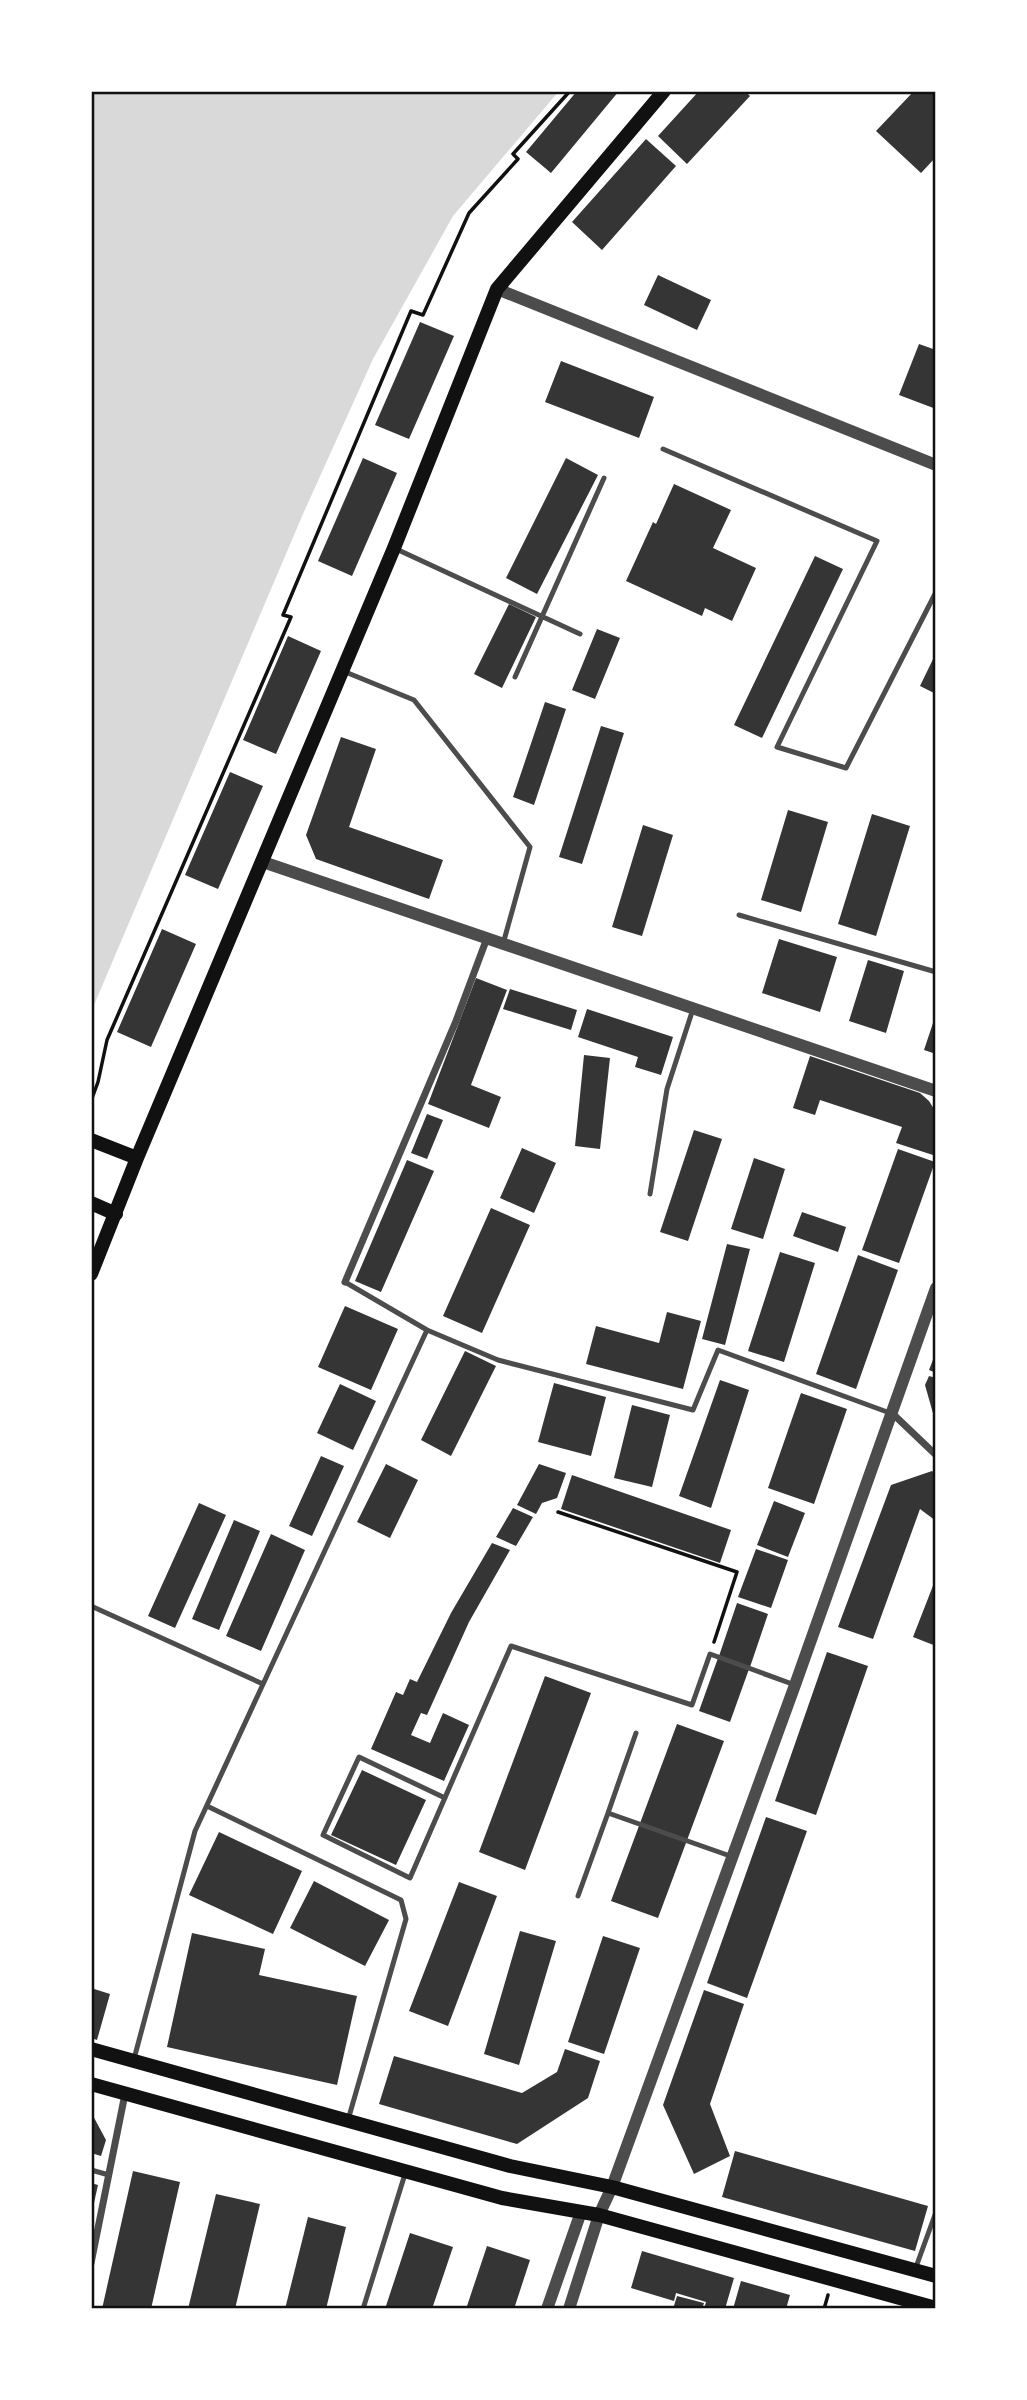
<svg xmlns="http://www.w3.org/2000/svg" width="1027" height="2400" font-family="'IBM Plex Sans',sans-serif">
	<rect width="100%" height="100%" fill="#fff"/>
	<path fill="#d9d9d9" d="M91 91H559L453 216 373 359 303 514 91 1012Z"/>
	<path fill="#353535" d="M577 91H619L551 173 526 152Z
		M699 91H745L750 96 687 164 658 136Z
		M914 91H936V157L921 173 876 131Z
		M646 139 676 166 602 250 572 222Z
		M658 275 711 300 697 330 644 305Z
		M420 322 454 336 409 439 375 425Z
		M919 344 936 350V409L899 395Z
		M561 361 654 397 639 438 545 402Z
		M363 458 397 473 352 576 318 561Z
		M566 458 598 475 537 594 506 578Z
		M674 484 731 510 713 548 756 568 732 621 705 608 702 616 626 581 653 522 656 524Z
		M815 556 843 569 762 738 734 725Z
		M509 604 536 617 502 688 474 674Z
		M597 629 620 638 595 699 572 690Z
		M288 636 321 651 276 754 243 740Z
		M936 653V694L920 686Z
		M545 702 566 709 534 805 513 797Z
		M601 726 624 733 582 864 559 857Z
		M341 737 376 749 349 827 443 860 429 899 316 859 306 835Z
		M230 772 263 786 218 889 185 875Z
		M788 810 828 822 801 912 761 900Z
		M872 814 910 826 876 936 838 924Z
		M643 825 673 835 642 936 612 927Z
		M162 929 196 944 151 1047 117 1032Z
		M779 939 837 957 820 1012 762 993Z
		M868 960 904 971 886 1033 849 1021Z
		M476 978 507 990 471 1085 501 1097 489 1128 428 1104Z
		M510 989 577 1010 571 1030 503 1009Z
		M587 1009 673 1037 661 1075 635 1067 638 1057 578 1037Z
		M936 1014V1054L924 1050Z
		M584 1055 610 1058 600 1149 575 1146Z
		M810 1056 920 1093 929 1101 936 1112V1156L896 1143 902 1127 820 1100 815 1115 793 1108Z
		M427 1114 443 1120 427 1159 411 1153Z
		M694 1130 722 1139 688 1241 660 1232Z
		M522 1148 556 1163 534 1213 500 1198Z
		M898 1149 935 1162 899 1263 862 1250Z
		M754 1158 785 1169 763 1239 731 1229Z
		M407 1160 434 1171 381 1292 355 1281Z
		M491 1208 530 1225 482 1333 443 1316Z
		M802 1212 846 1227 838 1252 793 1236Z
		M727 1244 750 1249 725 1345 702 1339Z
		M780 1252 815 1263 784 1362 748 1351Z
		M858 1255 898 1270 856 1389 816 1374Z
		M345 1306 398 1329 371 1390 318 1367Z
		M667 1312 701 1321 683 1389 586 1364 596 1326 659 1343Z
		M465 1351 496 1366 451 1456 421 1440Z
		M936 1352V1373L929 1370Z
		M929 1376 936 1378V1424L925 1385Z
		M720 1380 749 1390 711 1508 679 1496Z
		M554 1383 606 1397 591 1456 538 1442Z
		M340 1384 376 1401 353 1450 317 1433Z
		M801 1393 847 1409 814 1504 768 1488Z
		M632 1405 670 1415 652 1487 614 1478Z
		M321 1456 344 1466 312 1536 289 1526Z
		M386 1464 418 1480 390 1538 357 1522Z
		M539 1464 566 1473 557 1498 542 1503 536 1514 517 1505Z
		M932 1471 936 1474V1521L920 1509 873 1639 838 1627 891 1485Z
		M572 1475 731 1530 720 1563 561 1509Z
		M774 1501 805 1513 788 1557 757 1545Z
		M199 1503 226 1515 175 1628 148 1616Z
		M513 1508 533 1517 516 1546 496 1537Z
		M234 1520 260 1531 219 1630 192 1619Z
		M271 1534 305 1550 261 1651 226 1636Z
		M492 1543 510 1550 469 1622 427 1715 421 1713 411 1735 430 1743 443 1713 469 1725 444 1781 371 1749 396 1692 403 1695 410 1679 417 1682 451 1613Z
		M756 1549 788 1560 771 1608 738 1597Z
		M936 1578V1646L913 1637Z
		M737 1603 768 1614 750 1667 719 1656Z
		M827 1652 868 1666 816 1815 775 1801Z
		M718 1658 749 1669 730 1722 699 1711Z
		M545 1676 591 1693 525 1870 479 1852Z
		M677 1724 724 1741 658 1918 611 1901Z
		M362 1770 426 1800 396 1865 331 1835Z
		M766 1817 807 1831 747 1998 707 1983Z
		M219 1832 302 1871 273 1934 189 1895Z
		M314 1881 389 1920 365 1966 290 1928Z
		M459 1882 497 1896 448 2026 409 2011Z
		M520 1931 556 1941 519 2065 484 2054Z
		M192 1933 265 1949 259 1975 357 1996 337 2085 167 2047Z
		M603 1936 640 1948 604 2054 568 2042Z
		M91 1988 110 1994 97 2040 91 2038Z
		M704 1990 744 2004 710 2104 730 2156 694 2174 663 2105Z
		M565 2049 600 2061 588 2098 517 2144 379 2104 394 2056 522 2093 557 2072Z
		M91 2112 106 2140 101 2156 91 2153Z
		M735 2151 928 2206 915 2251 722 2197Z
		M133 2171 180 2182 151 2309H102Z
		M91 2183 98 2185 92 2212H91Z
		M216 2194 260 2204 235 2309H188Z
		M308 2217 346 2227 326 2309H285Z
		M410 2233 453 2247 432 2309H385Z
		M487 2246 530 2260 514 2309H466Z
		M642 2251 734 2278 725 2309H704L706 2302 676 2293 674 2301 631 2288Z
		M741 2281 790 2295 786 2309H733Z
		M677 2296 704 2303 702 2309H673Z"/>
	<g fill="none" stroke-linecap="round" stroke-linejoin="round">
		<path stroke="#111" stroke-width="3.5" d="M91 1101 98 1082 107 1040 291 617 283 615 411 311 423 315 469 213 518 159 513 154 570 91
			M558 1512 737 1572 714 1642
			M824 2309 828 2295"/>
		<path stroke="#4c4c4c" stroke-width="5" d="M663 449 877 541 777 747 846 768 936 592
			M394 548 580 634
			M343 671 414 700 530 847 503 944
			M515 677 604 478
			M739 915 936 972
			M650 1194 667 1089 693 1009
			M345 1282 427 1330 498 1360 693 1410 718 1350 890 1413
			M91 1606 263 1684
			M445 1798 359 1757 323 1835 410 1878 511 1646 692 1705 710 1654 795 1685
			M207 1806 401 1900 406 1919 348 2120
			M608 1813 636 1733
			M578 1896 608 1813 733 1857
			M134 2059 195 1831 427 1330
			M91 2170 109 2175
			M916 2267 936 2212
			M363 2309 405 2174"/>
		<path stroke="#4c4c4c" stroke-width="7" d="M345 1282 456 1021 487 938
			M893 1414 936 1455
			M91 2263 125 2094"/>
		<path stroke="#4c4c4c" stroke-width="12" d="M497 289 936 465
			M263 862 936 1091
			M547 2309 581 2212
			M569 2309 599 2215 612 2187 795 1685 936 1288"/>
		<path stroke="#111" stroke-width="14" d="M91 1140 137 1158
			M91 1203 116 1214
			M91 1274 137 1158 394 548 497 289 664 91
			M91 2049 510 2166 612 2187 936 2276
			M91 2084 502 2198 599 2215 936 2308"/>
	</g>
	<rect width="1027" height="2400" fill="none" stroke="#ffffff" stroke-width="186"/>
	<rect x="93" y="93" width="841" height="2214" fill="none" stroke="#111" stroke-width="2.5"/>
</svg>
